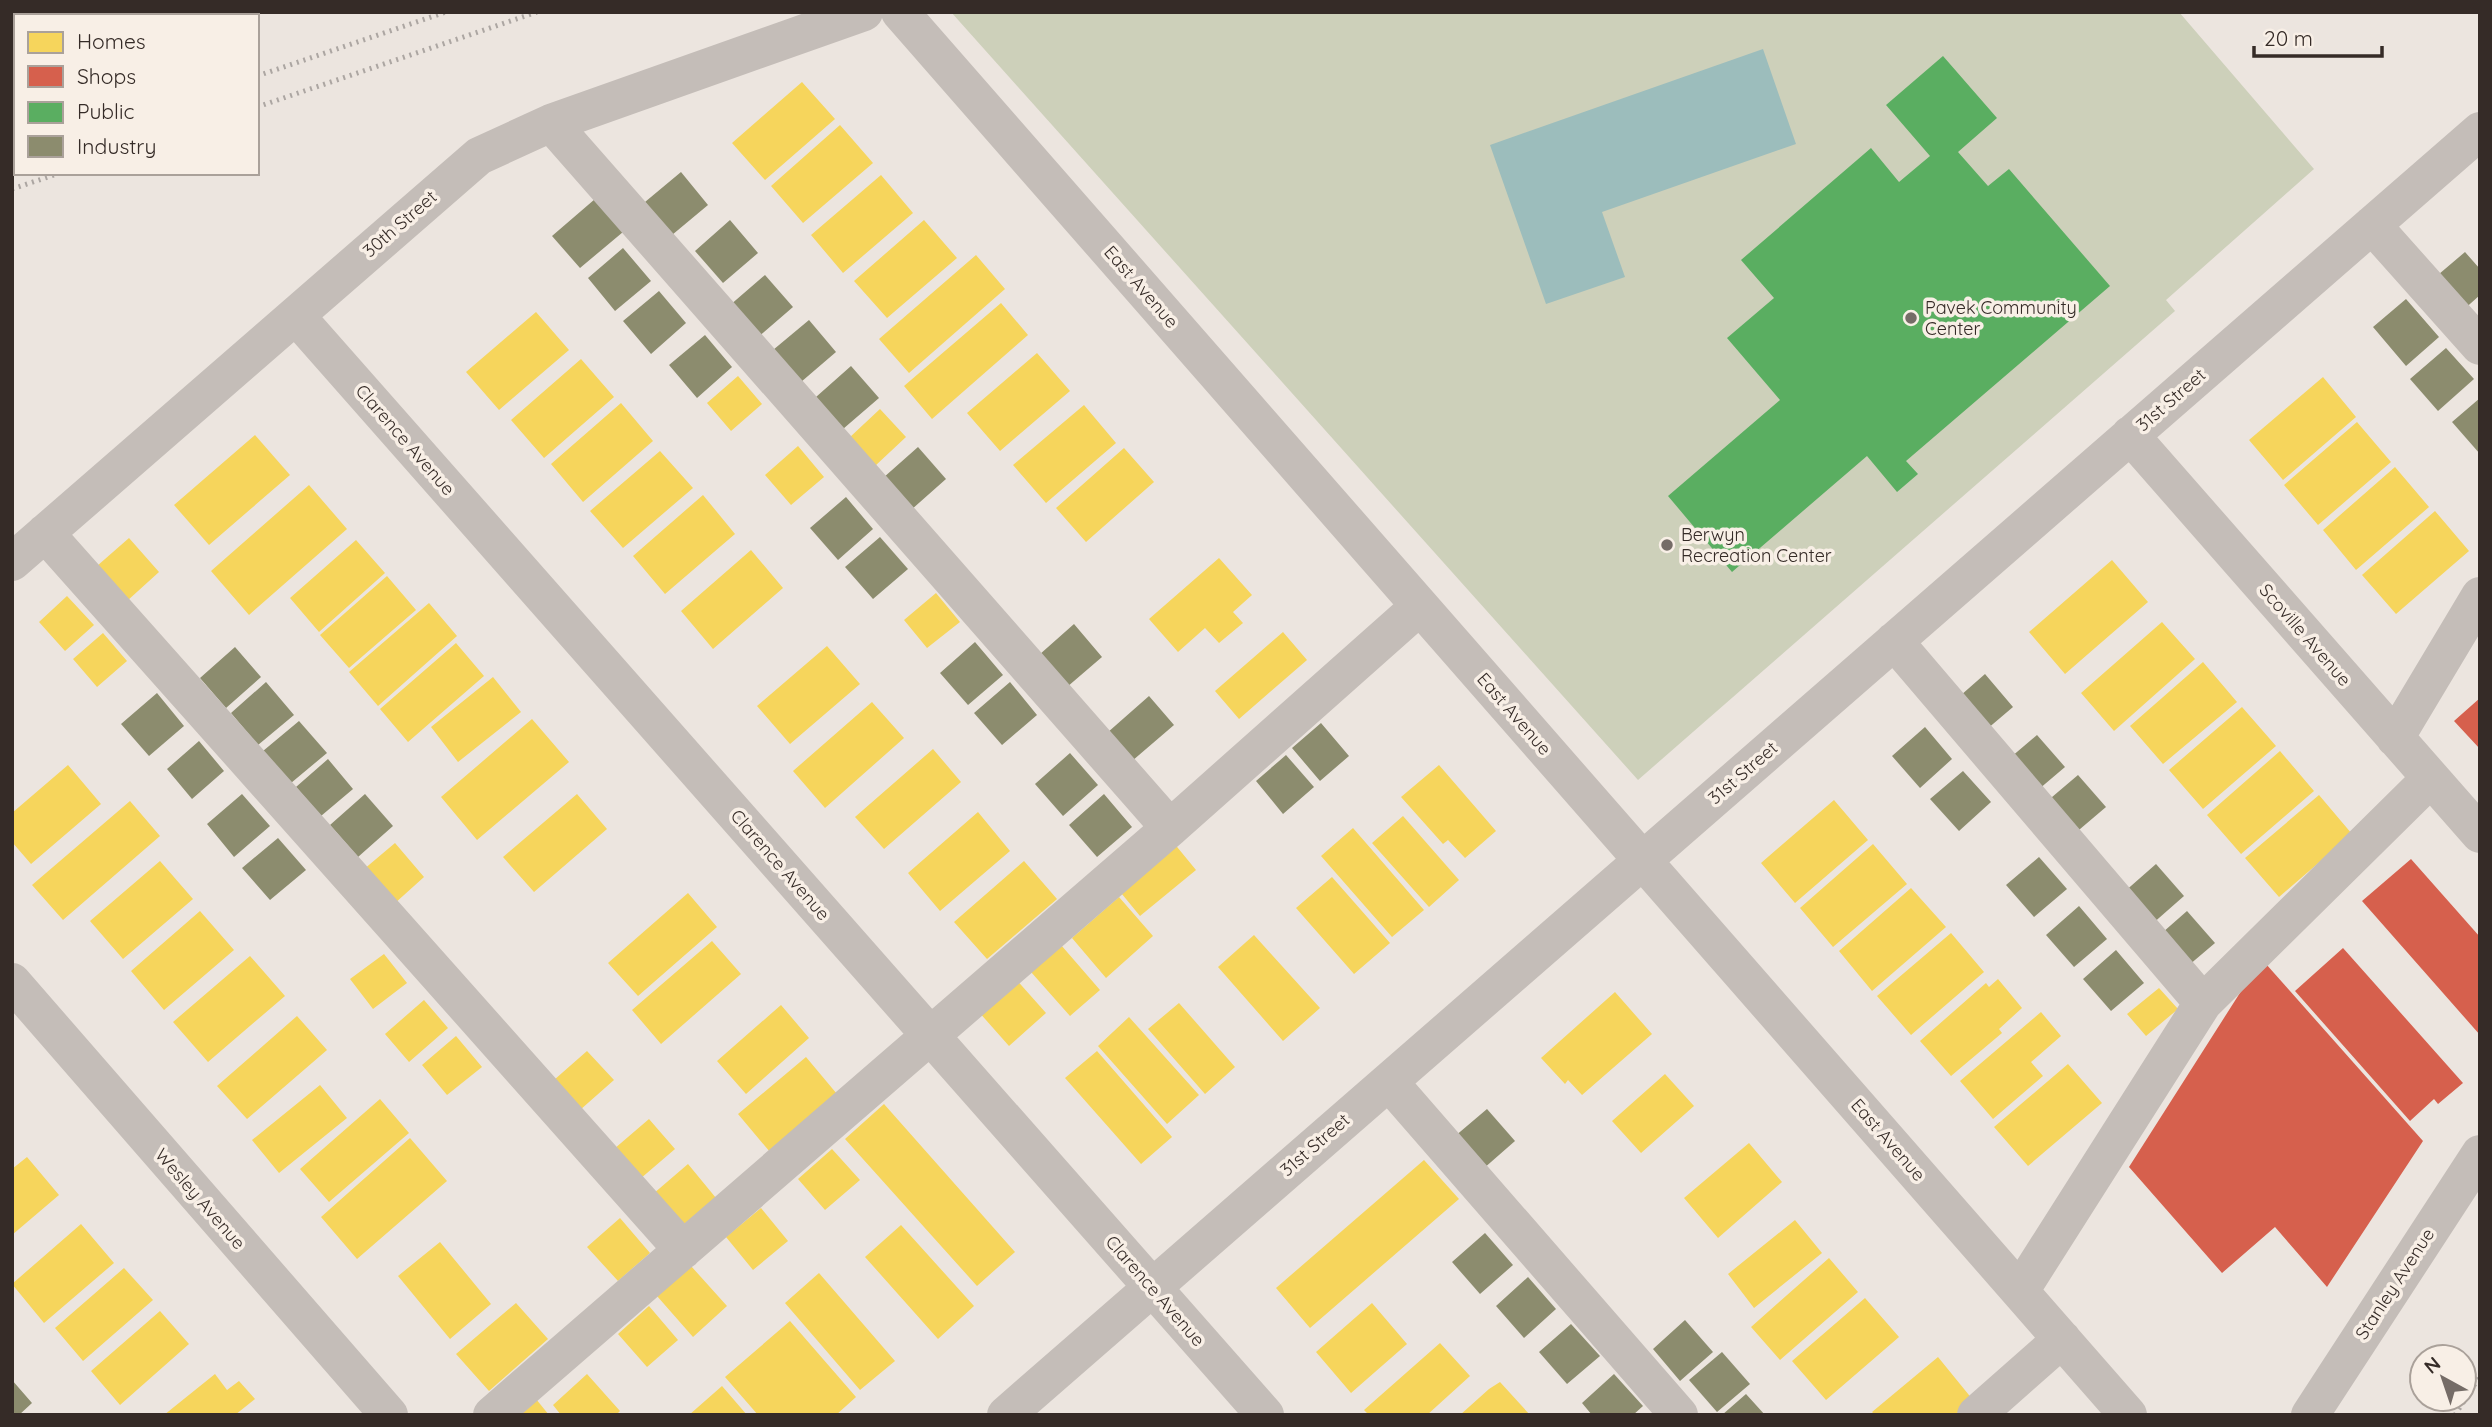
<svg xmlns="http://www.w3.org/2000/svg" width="2492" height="1427" font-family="Quicksand,sans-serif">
	<rect width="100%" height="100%" fill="#ece5df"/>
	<path fill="#cdd0ba" d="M951 12H2179L2314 169 2166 300 2175 311 1638 780Z"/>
	<path fill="#9cbdbc" d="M1763 49 1796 144 1602 212 1625 277 1546 304 1490 145Z"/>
	<path fill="#f6d55c" d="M802 82 835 119 765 180 732 143Z
		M840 125 873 163 803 223 771 186Z
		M881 175 913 213 843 273 811 235Z
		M924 220 957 258 887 318 854 281Z
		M976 255 1005 289 909 373 879 339Z
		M1001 303 1028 335 932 419 904 386Z
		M536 312 569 350 499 410 466 372Z
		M1037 353 1070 391 1000 451 967 413Z
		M581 359 614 397 544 458 511 420Z
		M738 376 762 404 731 431 707 403Z
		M2323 377 2356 417 2283 480 2249 440Z
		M621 403 653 441 583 502 551 464Z
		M1084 405 1116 443 1046 503 1013 465Z
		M880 409 906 437 875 466 849 438Z
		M2357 422 2391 462 2318 525 2284 485Z
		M255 435 290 475 209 545 174 505Z
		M798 446 824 477 791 505 765 475Z
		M1124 448 1154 482 1086 542 1056 508Z
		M660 451 693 488 623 548 590 511Z
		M2395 467 2429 507 2356 570 2323 530Z
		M309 485 347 529 249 615 211 571Z
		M703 495 735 534 665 594 633 556Z
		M2435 511 2469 551 2396 614 2362 575Z
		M129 538 159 572 127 601 97 566Z
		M356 540 385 573 319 632 290 598Z
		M751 550 783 588 713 649 681 611Z
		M1219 558 1252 595 1233 612 1243 623 1219 643 1205 628 1178 652 1149 619Z
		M2112 560 2148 602 2065 674 2029 632Z
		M387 576 416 610 349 668 320 635Z
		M936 593 960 622 927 648 904 620Z
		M67 596 94 625 65 651 39 622Z
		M429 603 457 636 378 706 349 672Z
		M2162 622 2195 659 2114 731 2081 693Z
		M1283 632 1307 660 1239 719 1215 691Z
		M103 633 127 661 97 687 73 659Z
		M456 643 484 676 408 742 380 709Z
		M827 646 860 684 790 744 757 706Z
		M2203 662 2237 702 2163 764 2130 726Z
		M493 677 521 712 458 762 431 727Z
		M872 702 904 738 825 808 793 771Z
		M2242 707 2276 746 2203 809 2169 770Z
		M532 719 569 762 477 840 441 797Z
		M933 749 961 782 884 849 855 817Z
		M2280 751 2314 791 2241 854 2207 815Z
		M68 765 101 804 31 864 12 842V813Z
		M1439 765 1496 831 1465 858 1448 840 1443 844 1401 797Z
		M577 794 607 829 534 892 503 857Z
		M2319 795 2352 834 2279 897 2245 858Z
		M1834 800 1868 840 1795 903 1761 863Z
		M130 801 160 836 63 920 32 885Z
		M978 812 1010 851 940 911 908 873Z
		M1403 816 1459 880 1429 907 1372 843Z
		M1353 828 1424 910 1392 937 1321 856Z
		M1173 842 1196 870 1140 916 1117 888Z
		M395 843 424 877 394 904 363 870Z
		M1873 844 1907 884 1833 947 1800 908Z
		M160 861 193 899 123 959 90 921Z
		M1024 861 1057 899 987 959 954 922Z
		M1332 877 1390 943 1354 974 1296 908Z
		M1911 888 1946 927 1872 991 1839 951Z
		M688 893 717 927 638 996 608 963Z
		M1119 897 1153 936 1106 978 1072 938Z
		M200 911 234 950 164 1010 131 971Z
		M1951 933 1984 972 1911 1035 1877 996Z
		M1254 935 1320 1008 1283 1041 1218 967Z
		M712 941 741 974 661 1044 632 1010Z
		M1061 945 1100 990 1070 1016 1031 972Z
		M384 954 407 983 373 1009 350 979Z
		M250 956 285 996 208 1062 173 1022Z
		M1015 978 1046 1013 1009 1046 978 1011Z
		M1998 979 2022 1008 1999 1029 2002 1033 1951 1076 1920 1041 1986 983 1989 987Z
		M2159 988 2178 1009 2146 1036 2127 1014Z
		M1615 992 1652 1034 1582 1095 1568 1080 1565 1084 1541 1058Z
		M424 1000 448 1028 409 1062 385 1034Z
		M1179 1003 1235 1067 1205 1094 1148 1029Z
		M781 1005 809 1038 746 1094 717 1061Z
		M2041 1012 2061 1036 2031 1062 2043 1076 1993 1119 1960 1081Z
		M297 1016 327 1050 247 1119 217 1086Z
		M1129 1017 1199 1095 1167 1124 1098 1046Z
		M456 1036 482 1067 447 1095 422 1065Z
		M587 1051 614 1080 580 1110 554 1080Z
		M1097 1051 1172 1137 1141 1164 1065 1078Z
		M806 1057 837 1094 770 1152 738 1114Z
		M2068 1064 2102 1103 2028 1166 1994 1127Z
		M1665 1074 1694 1106 1641 1153 1612 1121Z
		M320 1085 347 1118 279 1173 252 1140Z
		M380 1099 409 1133 329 1202 300 1169Z
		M884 1104 1015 1252 977 1286 845 1139Z
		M649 1119 675 1149 640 1179 614 1149Z
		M410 1138 447 1181 357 1259 321 1217Z
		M1749 1143 1782 1182 1718 1238 1684 1198Z
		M832 1149 860 1180 825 1210 798 1179Z
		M27 1157 59 1195 12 1235V1169Z
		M1424 1160 1459 1199 1310 1328 1276 1288Z
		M688 1164 716 1198 675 1233 646 1200Z
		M761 1208 788 1241 753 1270 726 1237Z
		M620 1218 650 1253 618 1281 587 1247Z
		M1795 1220 1822 1253 1754 1308 1728 1274Z
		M81 1224 114 1263 44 1323 12 1284Z
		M901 1225 974 1306 938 1339 865 1257Z
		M440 1242 491 1304 450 1339 398 1276Z
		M1829 1258 1858 1292 1780 1360 1751 1327Z
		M691 1266 727 1306 693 1337 657 1296Z
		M124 1268 153 1300 83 1361 55 1328Z
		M819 1273 895 1361 860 1390 785 1303Z
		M1865 1298 1899 1337 1826 1400 1792 1361Z
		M516 1303 548 1339 489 1391 456 1354Z
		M1372 1303 1407 1344 1351 1393 1316 1352Z
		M649 1306 678 1340 647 1367 618 1334Z
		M160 1311 189 1344 120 1405 91 1371Z
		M790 1321 856 1397 836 1415H758L725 1377Z
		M1440 1343 1470 1376 1427 1415H1369L1364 1410Z
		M1938 1357 1973 1400 1955 1415H1875L1872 1412Z
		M215 1374 227 1390 239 1381 255 1399 235 1415H164Z
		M587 1374 620 1411 616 1415H561L553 1405Z
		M1500 1382 1530 1415H1460L1489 1389Z
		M722 1386 747 1415H689Z
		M536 1399 549 1415H517Z"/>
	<path fill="#d6604d" d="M2480 698V749L2454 721Z
		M2411 859 2480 937V1035L2362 901Z
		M2343 948 2463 1083 2438 1104 2434 1099 2410 1121 2295 991Z
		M2266 964 2423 1141 2327 1287 2275 1227 2222 1273 2129 1167 2245 985Z"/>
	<path fill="#5aae61" d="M1943 56 1997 118 1958 152 1988 186 2009 169 2110 286 1906 461 1918 474 1897 492 1867 456 1732 572 1668 496 1780 400 1727 338 1774 298 1741 260 1871 148 1899 182 1930 156 1886 105Z"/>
	<path fill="#8c8c6e" d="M681 172 708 205 672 235 645 202Z
		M595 199 623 232 580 268 552 236Z
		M730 220 758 253 723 283 695 251Z
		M623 248 651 281 615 311 588 278Z
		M2465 252 2480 269V295L2461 312 2432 280Z
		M765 275 793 307 757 338 729 306Z
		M659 291 686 323 651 354 623 321Z
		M2406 299 2439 337 2406 366 2373 327Z
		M809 320 836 352 801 382 773 350Z
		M705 335 732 367 697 398 669 365Z
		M2446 348 2474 379 2438 411 2410 379Z
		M851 366 879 398 843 429 816 397Z
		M2480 398V454L2452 422Z
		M918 447 946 479 911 510 883 478Z
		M846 497 873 529 838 560 810 528Z
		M880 537 908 569 873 599 845 567Z
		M1074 624 1102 657 1067 687 1039 655Z
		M975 642 1003 675 968 705 940 673Z
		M235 647 261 677 226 708 200 678Z
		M1985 674 2013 707 1980 735 1952 703Z
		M266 682 294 715 258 745 231 713Z
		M1010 682 1037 715 1002 745 974 713Z
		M157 693 184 726 149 756 121 724Z
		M1149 696 1174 725 1132 761 1107 733Z
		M299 721 327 753 291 783 263 751Z
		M1321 723 1349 756 1320 781 1292 748Z
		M1925 727 1952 759 1920 788 1892 756Z
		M2037 735 2065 767 2032 795 2004 763Z
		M199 741 224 771 192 799 167 769Z
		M1070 753 1098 785 1063 816 1035 784Z
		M1286 755 1314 787 1283 814 1256 781Z
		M328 759 353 789 321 816 296 787Z
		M1963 771 1991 802 1959 831 1930 799Z
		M2078 775 2106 807 2073 835 2045 803Z
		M242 794 270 826 234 857 207 824Z
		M365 794 393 826 358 857 330 825Z
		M1104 794 1132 827 1097 857 1069 825Z
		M278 838 306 870 270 900 242 868Z
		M2039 857 2067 889 2034 917 2006 885Z
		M2156 864 2184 896 2151 925 2123 893Z
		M2079 906 2107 939 2074 967 2046 935Z
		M2187 911 2215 943 2182 971 2154 940Z
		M2116 950 2144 983 2111 1011 2083 979Z
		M1487 1109 1515 1141 1483 1169 1454 1137Z
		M1485 1233 1513 1265 1480 1294 1452 1262Z
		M1528 1277 1556 1309 1524 1338 1496 1306Z
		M1685 1320 1713 1352 1680 1381 1653 1349Z
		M1571 1324 1600 1356 1567 1384 1539 1352Z
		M1722 1352 1750 1384 1717 1412 1689 1380Z
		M1614 1374 1643 1406 1633 1415H1592L1582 1403Z
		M12 1380 32 1403 19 1415H12Z
		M1746 1394 1765 1415H1722Z"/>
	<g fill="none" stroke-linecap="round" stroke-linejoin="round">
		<path stroke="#c4bdb8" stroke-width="38" d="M900 12 2128 1415
			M42 16 52 12
			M12 26 16 25
			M551 123 1170 828
			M2372 225 2480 346
			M296 316 1265 1415
			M2130 435 2480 834
			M45 533 683 1250
			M12 562 479 156 551 123 864 12
			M1894 641 2203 1003
			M2395 738 2480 596
			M12 982 389 1415
			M1389 1082 1679 1415
			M2020 1291 2203 1003 2431 778
			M492 1415 1170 828 1420 606
			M1006 1415 2480 131
			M1976 1415 2062 1339
			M2310 1415 2480 1154"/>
		<path stroke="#aca6a2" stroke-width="5" stroke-dasharray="2 5" stroke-linecap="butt" d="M257 76 446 12
			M257 107 537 12
			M12 159 16 157
			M12 189 60 173
			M2455 1415 2480 1376"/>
	</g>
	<g fill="#756c67" stroke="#f8efe6" stroke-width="2.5">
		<circle cx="1911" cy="318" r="7"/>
		<circle cx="1667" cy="545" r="7"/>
	</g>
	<g text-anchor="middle" stroke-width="7" stroke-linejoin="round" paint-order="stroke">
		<g font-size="18" fill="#352b27" stroke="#f8efe6">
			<text transform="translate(400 224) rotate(-41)" y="6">30th Street</text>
			<text transform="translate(1141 287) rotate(49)" y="6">East Avenue</text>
			<text transform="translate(2171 400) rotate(-41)" y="6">31st Street</text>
			<text transform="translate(405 440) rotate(49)" y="6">Clarence Avenue</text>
			<text transform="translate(2305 635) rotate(49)" y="6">Scoville Avenue</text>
			<text transform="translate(1514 714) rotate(49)" y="6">East Avenue</text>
			<text transform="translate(1743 773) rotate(-41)" y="6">31st Street</text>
			<text transform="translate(780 865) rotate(49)" y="6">Clarence Avenue</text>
			<text transform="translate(1888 1140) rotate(49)" y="6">East Avenue</text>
			<text transform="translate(1315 1145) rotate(-41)" y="6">31st Street</text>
			<text transform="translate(200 1199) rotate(49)" y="6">Wesley Avenue</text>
			<text transform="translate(2395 1284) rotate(-57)" y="6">Stanley Avenue</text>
			<text transform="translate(1155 1291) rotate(49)" y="6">Clarence Avenue</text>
		</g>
		<g font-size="18" fill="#352b27" stroke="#f8efe6" text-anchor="start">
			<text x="1925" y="314">Pavek Community<tspan x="1925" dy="21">Center</tspan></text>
			<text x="1681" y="541">Berwyn<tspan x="1681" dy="21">Recreation Center</tspan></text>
		</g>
	</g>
	<rect width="2492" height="1427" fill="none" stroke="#352b27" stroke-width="28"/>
	<rect x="14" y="14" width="245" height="161" fill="#f8efe6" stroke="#aaa19a" stroke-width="2"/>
	<rect x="28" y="32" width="35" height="21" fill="#f6d55c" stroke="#aaa19a" stroke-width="2"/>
	<text x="77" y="49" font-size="21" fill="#352b27">Homes</text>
	<rect x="28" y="66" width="35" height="21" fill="#d6604d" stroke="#aaa19a" stroke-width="2"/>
	<text x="77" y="84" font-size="21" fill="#352b27">Shops</text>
	<rect x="28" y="102" width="35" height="21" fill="#5aae61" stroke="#aaa19a" stroke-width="2"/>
	<text x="77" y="119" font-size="21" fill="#352b27">Public</text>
	<rect x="28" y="136" width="35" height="21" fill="#8c8c6e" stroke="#aaa19a" stroke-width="2"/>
	<text x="77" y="154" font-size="21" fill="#352b27">Industry</text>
	<g transform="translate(2443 1378) rotate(320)"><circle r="33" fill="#f8efe6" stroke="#aaa19a" stroke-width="2"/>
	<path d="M0-5L12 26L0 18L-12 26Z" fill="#756c67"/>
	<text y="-10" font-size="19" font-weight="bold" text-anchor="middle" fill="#352b27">N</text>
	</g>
	<path d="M2254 46v10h128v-10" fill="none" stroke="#352b27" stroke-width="3.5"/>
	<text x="2264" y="46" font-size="21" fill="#352b27" stroke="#f8efe6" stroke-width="5" paint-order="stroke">20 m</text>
</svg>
